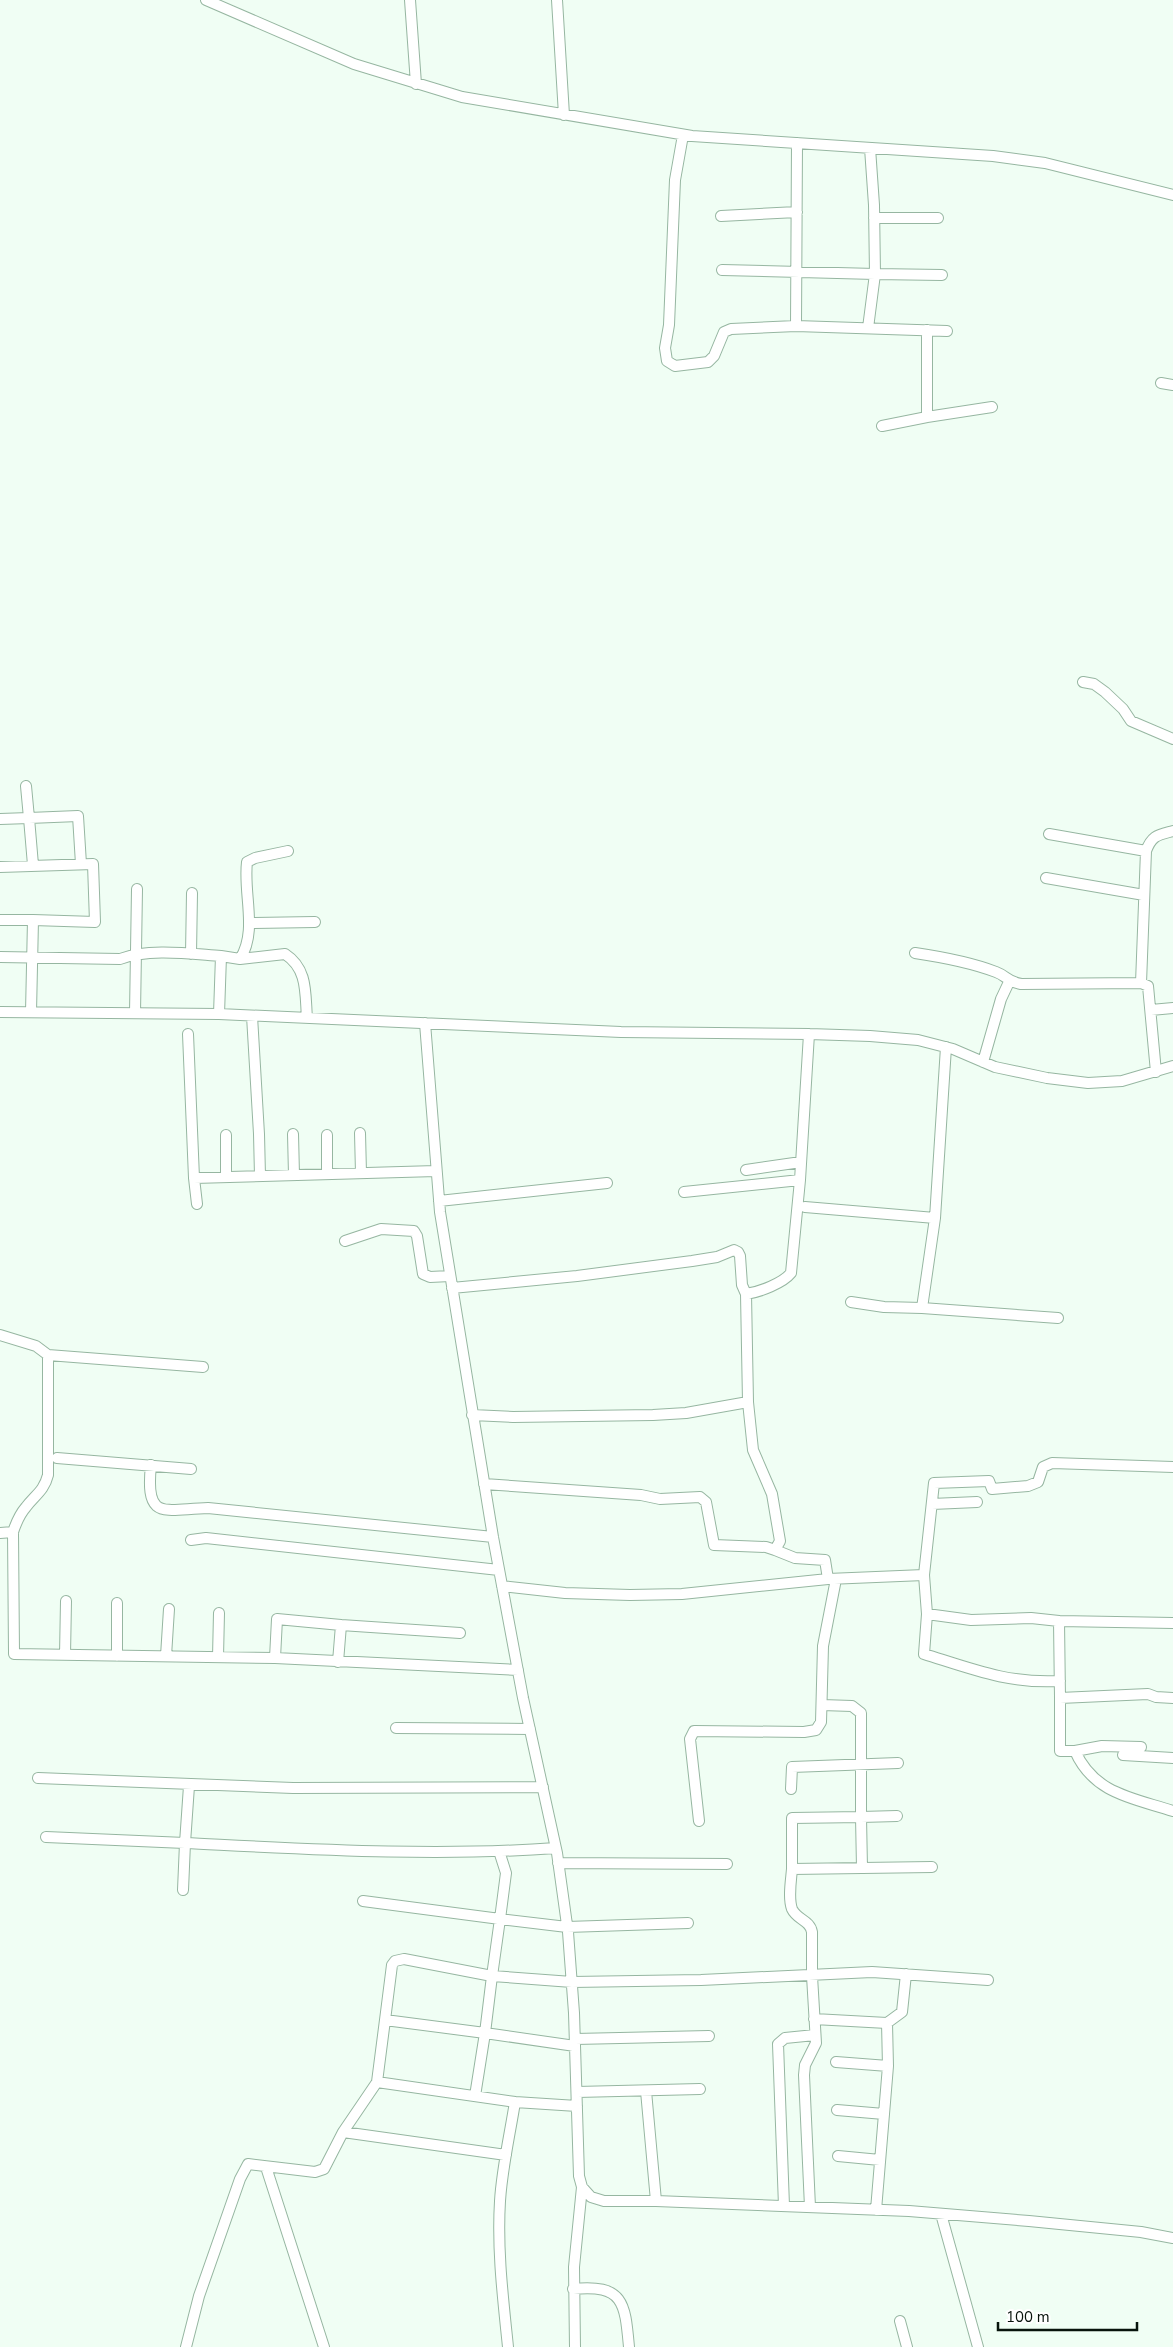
<svg xmlns="http://www.w3.org/2000/svg" width="1173" height="2347" font-family="'Nunito Sans',sans-serif">
	<rect width="100%" height="100%" fill="#f0fef4"/>
	<g fill="none" stroke-linecap="round" stroke-linejoin="round">
		<g stroke="#96b6a1" stroke-width="12">
			<path id="minor" d="M206 0 354 64 462 97 692 136 993 156 1045 163 1173 195
				M410 0 416 84
				M557 0 564 115
				M683 135 675 180 669 325 665 348 667 361 675 366 708 362 714 356 724 332 731 329 796 326
				M797 143 796 326 947 331
				M721 216 797 212
				M874 218H938
				M722 270 875 274 874 205 870 148
				M868 328 875 274 942 275
				M927 330V417L992 407
				M1161 383 1173 385
				M882 426 927 417
				M1083 682 1094 684 1105 692 1123 709 1131 721 1173 739
				M0 819 29 818 26 786
				M1049 834 1146 851 1141 983
				M1146 851C1152 835 1158 835 1173 831
				M33 865 29 818 78 816 81 864
				M0 867 93 864 95 922 33 920
				M1046 878 1144 895
				M0 920H33L31 1012
				M249 923 315 922
				M915 953C942 957 970 962 996 972 1007 976 1006 981 1021 984L1141 983 1148 986 1156 1072
				M191 954 192 893
				M0 957 120 959C149 948 191 954 221 956
				M240 959C258 931 243 894 247 862L255 858 288 851
				M1151 1010 1173 1008
				M0 1012 219 1014 621 1032 809 1034 870 1036 918 1040 953 1049 995 1067 1047 1078 1088 1083 1122 1081 1173 1066
				M135 1013 137 889
				M219 1014 221 956 240 959 285 954C308 969 305 993 307 1018
				M252 1016 259 1134 260 1176
				M425 1023 440 1212 493 1537 523 1698 557 1853 568 1932 574 2013 579 2176 582 2187 591 2197 604 2201H656L909 2211 1029 2221 1141 2232 1173 2238
				M188 1034 194 1178 436 1171
				M946 1047 935 1218 922 1308 1058 1318
				M983 1062 1001 999 1009 982
				M360 1133 361 1173
				M293 1134 294 1175
				M746 1170 801 1162
				M327 1174V1135
				M226 1177V1135
				M194 1178 197 1204
				M684 1192 800 1180
				M439 1201 607 1183
				M805 1207 935 1218
				M345 1241 381 1229 414 1231 417 1236 423 1274 430 1277 450 1276
				M452 1288 577 1276 692 1261 717 1257 734 1250 738 1252 740 1256 742 1285 746 1294
				M851 1302 884 1307 922 1308
				M0 1335 36 1346 48 1355 203 1367
				M748 1402 753 1450 772 1494 780 1541 775 1550 795 1558 825 1560 828 1579
				M472 1415 513 1417 653 1415 686 1413 748 1402 746 1294C760 1292 783 1283 791 1273L800 1180 809 1034
				M57 1458 191 1469
				M151 1465C145 1522 164 1509 208 1508L493 1537
				M484 1484 641 1495 660 1499 700 1497 706 1502 714 1545 766 1547 775 1550
				M932 1504 977 1502
				M13 1532 14 1654 275 1658 518 1670
				M0 1533 13 1532C16 1523 19 1515 26 1507 35 1495 44 1491 48 1475V1355
				M191 1540 206 1538 499 1570
				M924 1575 927 1614
				M502 1586 565 1593 630 1595 682 1594 828 1579 924 1575 934 1483 989 1481 992 1489 1028 1486 1038 1482 1043 1467 1052 1463 1173 1467
				M1059 1621 1031 1618 971 1620 927 1614 924 1654C972 1669 1009 1684 1060 1681
				M1173 1623 1059 1621 1060 1698 1148 1694 1156 1697 1173 1698
				M341 1625 460 1633
				M65 1655 66 1601
				M117 1656V1603
				M166 1656 169 1609
				M218 1657 219 1613
				M275 1658 277 1619 341 1625 338 1662
				M1060 1698V1751H1075C1094 1794 1133 1798 1173 1811
				M822 1705 852 1706 861 1713V1817L897 1816
				M396 1728 530 1729
				M1075 1751 1102 1746 1141 1747
				M1123 1755 1173 1758
				M38 1778 293 1788 543 1787
				M791 1789 792 1767 898 1763
				M699 1821 690 1739 694 1731 804 1732 816 1730 821 1722 823 1646 836 1579
				M46 1837 185 1843 189 1786
				M558 1863 727 1864
				M792 1869V1818L861 1817 862 1868
				M183 1890 185 1843C307 1849 434 1857 556 1848
				M363 1901 500 1919 506 1873 499 1851
				M688 1923 567 1927 500 1919 492 1976 572 1982 701 1980 872 1972 988 1980
				M814 2019 887 2023 888 2066 876 2210
				M385 2020 392 1965 395 1961 404 1959 492 1976 485 2033 575 2046
				M887 2023 902 2012 906 1974
				M575 2039 709 2036
				M836 2062 888 2066
				M377 2082 385 2020 485 2033 475 2096
				M646 2091 656 2201
				M577 2092 700 2089
				M837 2110 884 2114
				M343 2132 377 2082 515 2102
				M838 2156 880 2160
				M266 2167 324 2347
				M784 2206 778 2044 785 2038 815 2035
				M810 2207 804 2075 805 2065 816 2043 812 1976V1932C810 1920 797 1920 792 1909 788 1898 791 1881 792 1869L932 1867
				M941 2214 978 2347
				M573 2289C624 2284 625 2303 629 2347
				M900 2321 907 2347
				M186 2347 199 2296 240 2179 248 2164 315 2172 324 2169 343 2132 506 2155
				M508 2347C503 2298 497 2250 500 2201 502 2168 510 2134 515 2102L577 2106
				M575 2347 574 2267 582 2187"/>
		</g>
		<use href="#minor" stroke="#fff" stroke-width="10"/>
	</g>
	<path d="M998 2322v8h139v-8" fill="none" stroke="#08140c" stroke-width="2.5"/>
	<text x="1006" y="2322" font-size="15" fill="#08140c" stroke="#ffffff" stroke-width="4" paint-order="stroke">100 m</text>
</svg>
